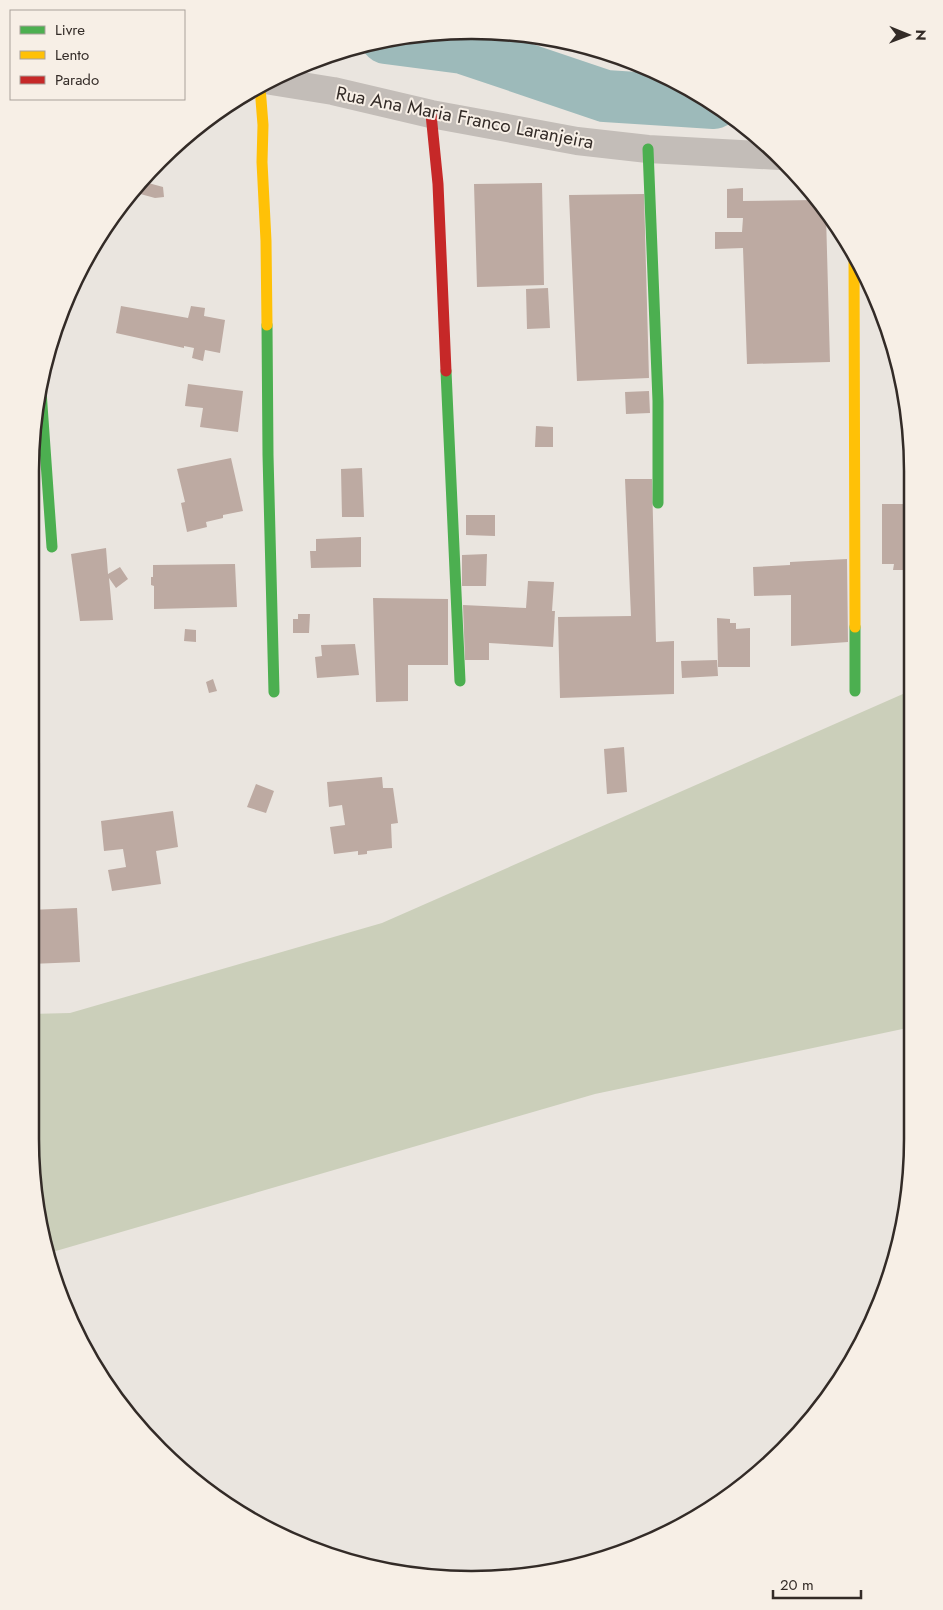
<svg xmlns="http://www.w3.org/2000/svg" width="943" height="1610" font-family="Jost,sans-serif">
	<rect width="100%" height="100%" fill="#eae5df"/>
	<path fill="#cbcfba" d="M912 690V1027L595 1094 49 1253 30 1138V1014L70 1013 382 923Z"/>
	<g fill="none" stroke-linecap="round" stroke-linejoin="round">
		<path stroke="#9dbaba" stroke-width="52" d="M386 38 463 48 605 96 714 103"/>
	</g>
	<path fill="#bdaaa2" d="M141 181 163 187 164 197 155 198 133 192Z
		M542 183 544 285 477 287 474 184Z
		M743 188V201L815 200 826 215 830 362 747 364 743 248 715 249V232H742L743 218H727V189Z
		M644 194 649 378 577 381 569 195Z
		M548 288 550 328 527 329 526 289Z
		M121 306 188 318 191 306 205 308 204 316 225 320 220 353 205 350 203 361 192 358 194 348 184 346V348L116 333Z
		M188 384 243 391 238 432 200 427 203 408 185 406Z
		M649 391 650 413 626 414 625 392Z
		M536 426 553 427V447H535Z
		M231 458 243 511 223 515V518L206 522 207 527 187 532 181 503 185 502 177 469Z
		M362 468 364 517H342L341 469Z
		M625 479H652L656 642 674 641V694L560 698 558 617 631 616Z
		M882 504H905V513H912V570H893L894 564H882Z
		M466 515H495V536L466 535Z
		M361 537V567L311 568 310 551H316V539Z
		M106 548 108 574 120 567 128 579 116 588 109 578 113 620 80 621 71 554Z
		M487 554 486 586H462V555Z
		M847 559 848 642 791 646V595L754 596 753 567 790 565V562Z
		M235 564 237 607 154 609V586L151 585V577H153V565Z
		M528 581 554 582 552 611H555L553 647 489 643V660H465L463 605 526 608Z
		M373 598 448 599V665H408V701L376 702Z
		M298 614H310L309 633H293V619H298Z
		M717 618 730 619V623H736V629L750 628V667H718Z
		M185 629 196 630V642L184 641Z
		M355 644 359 675 317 678 315 657 322 656 321 645Z
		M717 660 718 676 682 678 681 661Z
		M213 679 217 691 209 693 206 682Z
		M624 747 627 792 607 794 604 749Z
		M382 777 383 788H393L398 823 391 824 392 848 367 851V854L358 855V851L334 854 330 827 345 825 342 805 329 807 327 782Z
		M256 784 274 791 266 813 247 807Z
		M173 811 178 847 156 851 161 884 112 891 108 870 126 867 123 849 104 851 101 821Z
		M77 908 80 962 30 964V910Z"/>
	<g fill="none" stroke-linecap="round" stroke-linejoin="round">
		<path stroke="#c3bdb8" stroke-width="28" d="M271 81 333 91 431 114 577 141 648 149 780 156"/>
		<path stroke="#4caf50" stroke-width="11" d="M648 149 658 401V503
			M267 325 268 455 274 692
			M446 371 460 681
			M41 391 52 547
			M855 627V691"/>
		<path stroke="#ffc107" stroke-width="11" d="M260 87 263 125 262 162 266 241 267 325
			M854 250 855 627"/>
		<path stroke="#c62828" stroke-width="11" d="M431 114 438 184 446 371"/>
	</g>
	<g text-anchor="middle" stroke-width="4" stroke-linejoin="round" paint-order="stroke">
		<g font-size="19" fill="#332b27" stroke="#f7efe6">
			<text transform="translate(465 117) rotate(11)" y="7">Rua Ana Maria Franco Laranjeira</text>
		</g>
	</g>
	<path d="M0 0H943V1610H0ZM471 39H472A432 432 0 0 1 904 471V1139A432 432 0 0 1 472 1571H471A432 432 0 0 1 39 1139V471A432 432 0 0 1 471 39Z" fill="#f7efe6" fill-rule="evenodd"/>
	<path fill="none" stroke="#332b27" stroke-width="2.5" d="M471 39H472A432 432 0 0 1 904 471V1139A432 432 0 0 1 472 1571H471A432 432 0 0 1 39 1139V471A432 432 0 0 1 471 39Z"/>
	<rect x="10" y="10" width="175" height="90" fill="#f7efe6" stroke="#a9a19a"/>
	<rect x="20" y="26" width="25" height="8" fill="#4caf50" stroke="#a9a19a"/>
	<text x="55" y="35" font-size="15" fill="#332b27">Livre</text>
	<rect x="20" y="51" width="25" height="8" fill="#ffc107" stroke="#a9a19a"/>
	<text x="55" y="60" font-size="15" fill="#332b27">Lento</text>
	<rect x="20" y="76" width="25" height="8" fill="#c62828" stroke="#a9a19a"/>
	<text x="55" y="85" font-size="15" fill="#332b27">Parado</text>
	<g transform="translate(908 35) rotate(91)" stroke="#f7efe6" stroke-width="4" paint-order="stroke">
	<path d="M0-4L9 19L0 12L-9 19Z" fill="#332b27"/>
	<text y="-8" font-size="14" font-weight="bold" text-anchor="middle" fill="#332b27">N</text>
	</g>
	<path d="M773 1590v8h88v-8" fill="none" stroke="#332b27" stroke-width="2.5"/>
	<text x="780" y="1590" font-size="15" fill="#332b27" stroke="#f7efe6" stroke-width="4" paint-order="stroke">20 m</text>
</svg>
